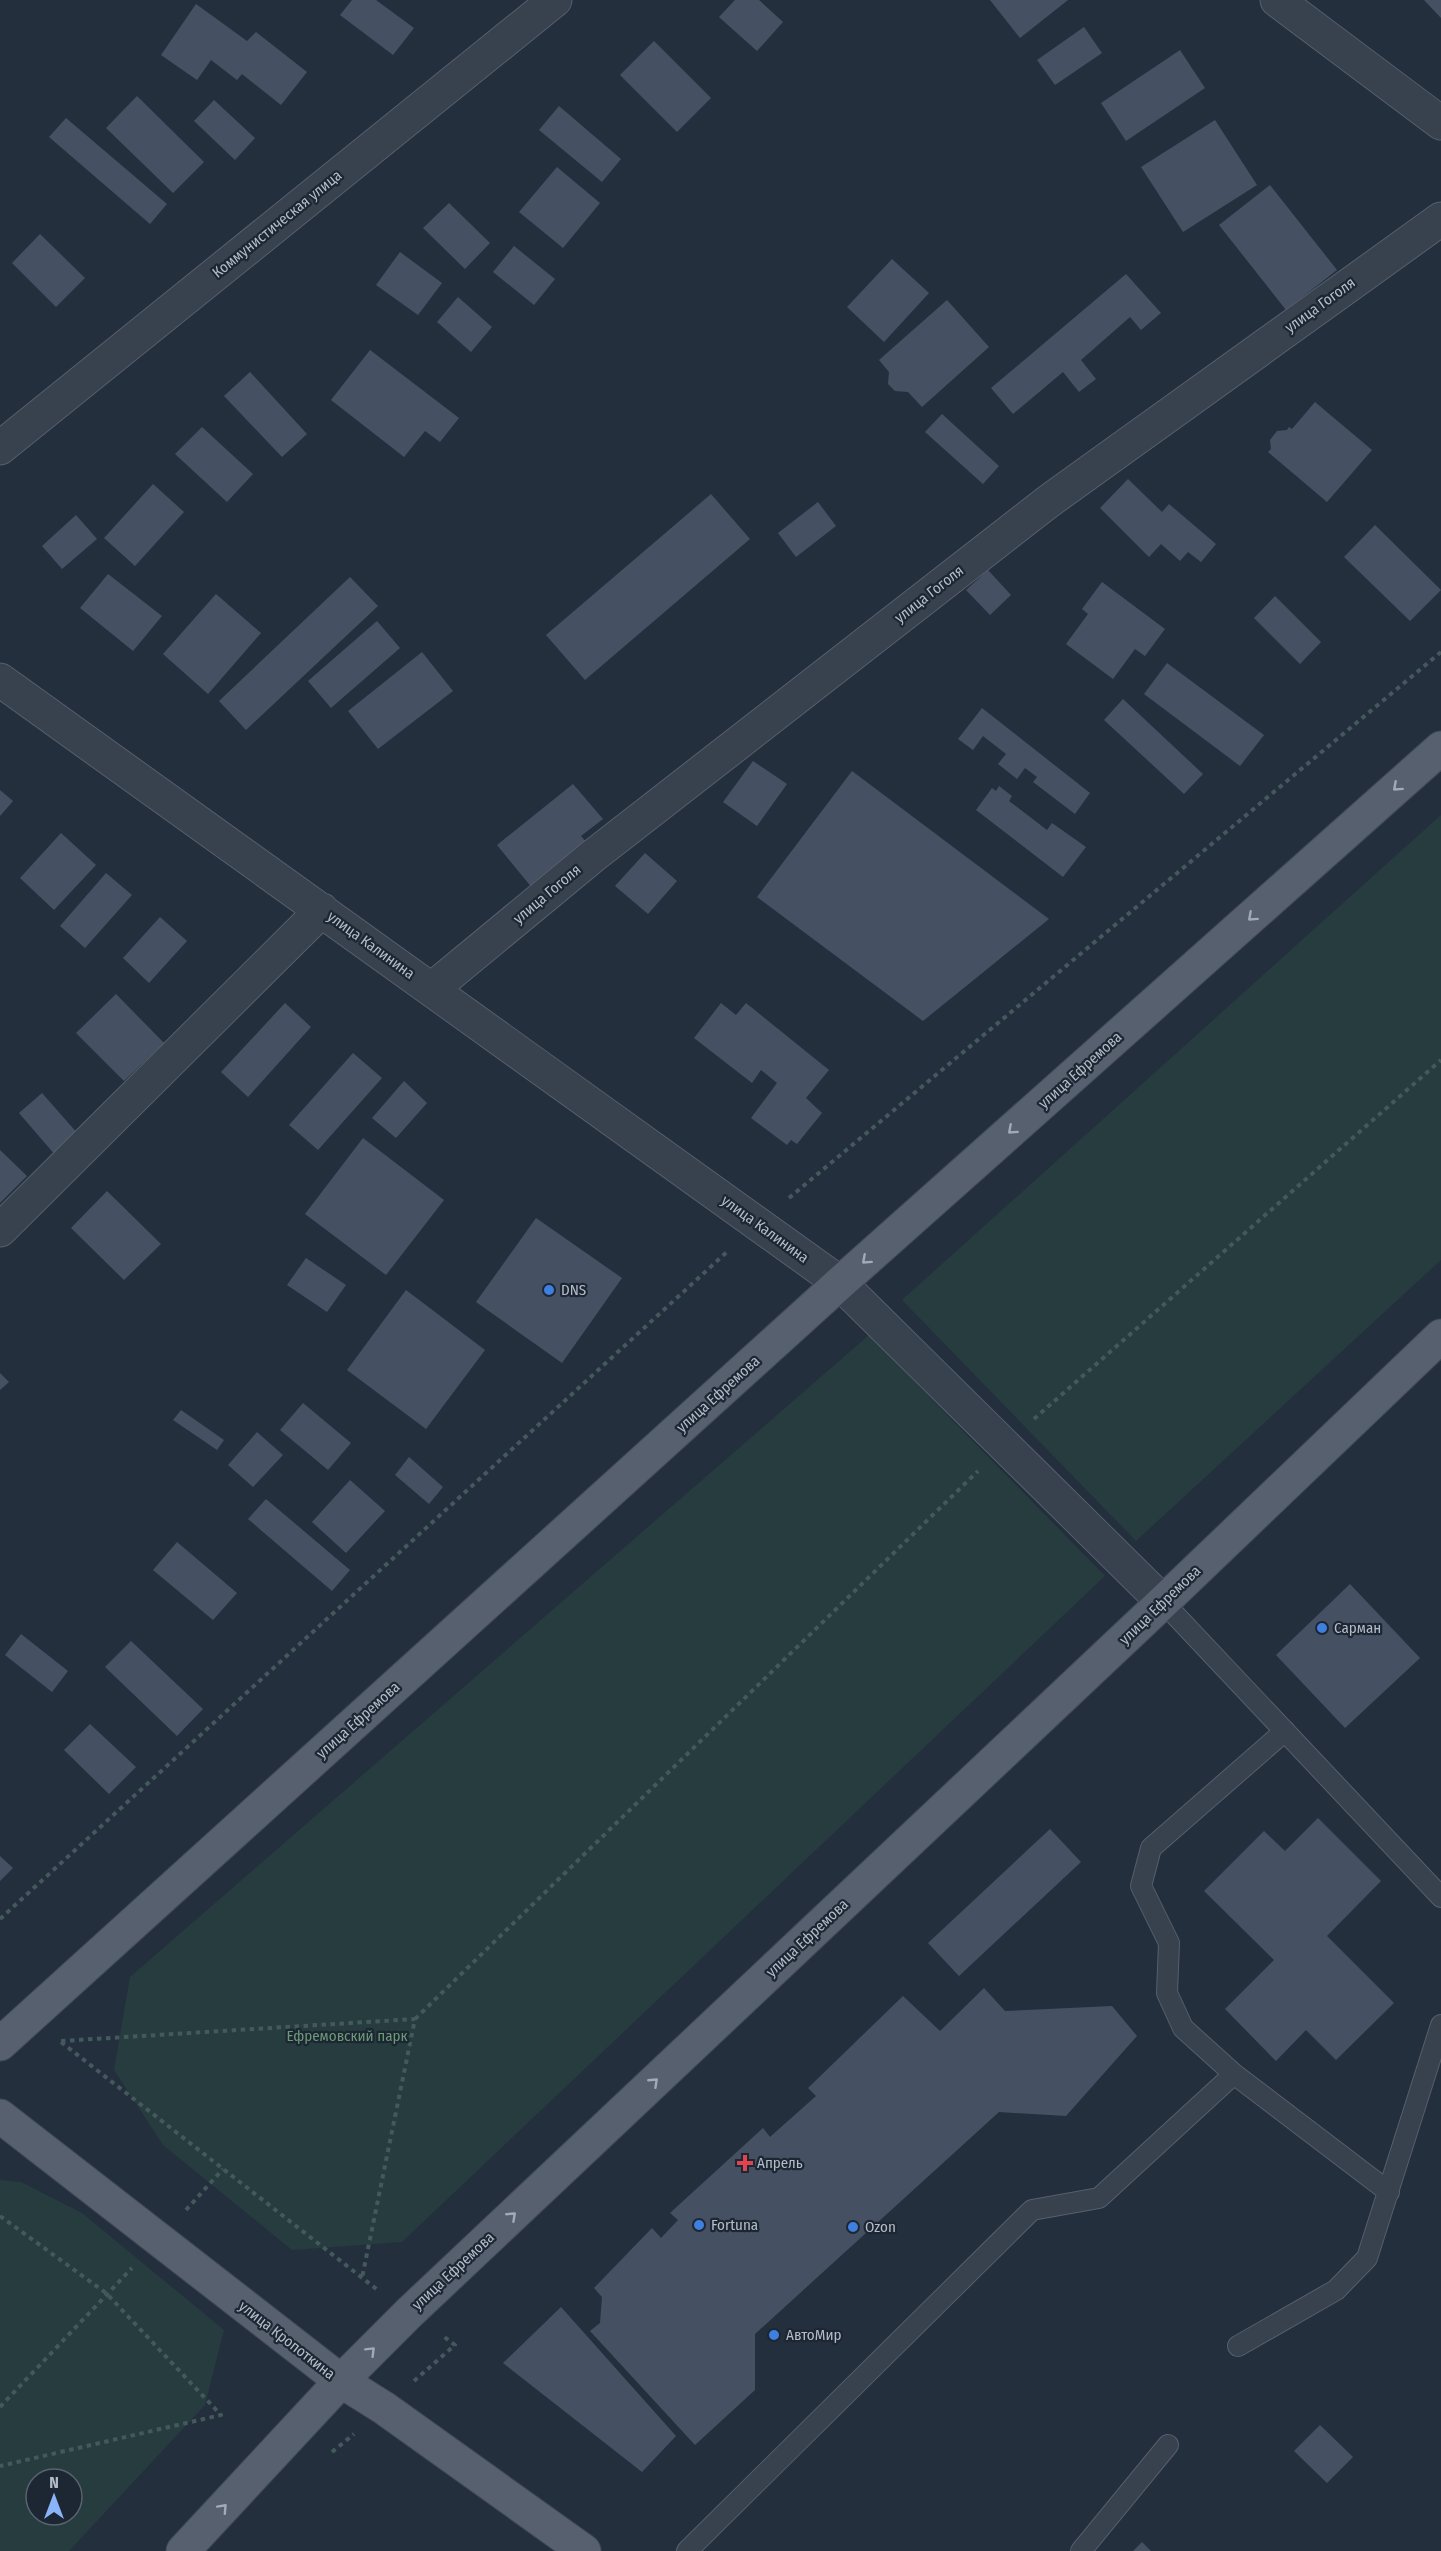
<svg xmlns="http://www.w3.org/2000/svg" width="1441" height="2551" font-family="'Fira Sans Condensed',sans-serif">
	<rect width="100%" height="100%" fill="#242f3e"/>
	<path fill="#263c3f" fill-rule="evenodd" d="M1441 815V1260L1136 1541 902 1300Z
		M869 1335 1105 1576 402 2242 292 2250 163 2145 114 2070 130 1977Z
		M0 2180 21 2182 82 2213 224 2330 205 2405 69 2551H0ZM36 2479H72V2515H36Z"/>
	<path fill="#455162" d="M352 0H376L414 28 393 55 340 15Z
		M735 0H759L783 22 757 51 719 17Z
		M990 0H1068L1020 38Z
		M1424 0H1441V18Z
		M196 4 247 41 256 32 307 72 281 105 242 74 237 80 211 60 197 80 161 55Z
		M1084 27 1102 53 1055 85 1037 60Z
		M654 41 711 98 677 132 620 75Z
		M1180 50 1205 88 1126 141 1101 103Z
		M137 96 204 162 173 193 106 128Z
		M214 100 255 138 235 160 194 121Z
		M559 106 621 159 602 182 539 130Z
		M66 118 167 204 150 224 49 137Z
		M1215 120 1257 185 1183 232 1141 167Z
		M557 167 600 203 563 248 519 212Z
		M1270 185 1337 270 1286 310 1219 225Z
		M449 203 490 243 465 269 423 228Z
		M40 234 85 278 56 307 12 263Z
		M514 246 555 279 534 305 493 272Z
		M400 252 442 283 418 315 376 285Z
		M892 259 929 293 884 342 847 307Z
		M1126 274 1161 313 1141 330 1130 317 1081 360 1096 379 1079 392 1063 372 1013 414 991 388Z
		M458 297 492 327 471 352 437 322Z
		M947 300 989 347 922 407 908 392 895 391 888 384 889 372 879 360Z
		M370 350 459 418 440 442 425 431 404 457 331 400Z
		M250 372 307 434 282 457 224 396Z
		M1315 402 1372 450 1327 502 1268 452 1271 449 1270 440 1277 431 1287 430 1289 427 1292 429Z
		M942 414 999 466 983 484 925 432Z
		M202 427 253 474 227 502 175 454Z
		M1128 479 1162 512 1169 504 1216 544 1201 562 1188 552 1180 561 1161 544 1149 557 1100 508Z
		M153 484 184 512 135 566 104 538Z
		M711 494 750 539 585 680 546 635Z
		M818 502 836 526 796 557 778 533Z
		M76 515 97 539 62 569 42 546Z
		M1375 525 1441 590 1410 621 1344 557Z
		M988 570 1011 595 990 615 966 590Z
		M108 574 162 616 133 651 80 608Z
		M350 577 378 606 246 730 219 701Z
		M1102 582 1165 629 1145 656 1135 649 1113 679 1066 644 1088 614 1082 609Z
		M216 594 261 633 208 694 163 654Z
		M1275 596 1321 642 1300 664 1254 618Z
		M377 621 400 648 331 708 308 681Z
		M422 652 453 691 378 749 348 711Z
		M1167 663 1264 735 1240 766 1144 694Z
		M1123 699 1203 774 1184 794 1104 720Z
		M982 708 1090 793 1075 814 1033 782 1037 777 1025 768 1017 779 998 764 1006 754 983 736 973 750 958 739Z
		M753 761 787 784 757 826 723 802Z
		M852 771 1049 919 923 1021 757 897Z
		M573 784 603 819 581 836 597 855 542 900 497 845Z
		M999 786 1012 796 1009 801 1047 830 1052 823 1086 847 1063 877 976 810 992 788 996 791Z
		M0 790 13 801 0 816Z
		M61 833 96 865 54 910 20 878Z
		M645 853 677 881 648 914 615 886Z
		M106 873 132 895 85 948 60 926Z
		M160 917 187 941 149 983 123 958Z
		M116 994 164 1043 124 1081 76 1033Z
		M285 1003 311 1027 248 1097 221 1072Z
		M721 1003 736 1015 746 1003 829 1070 806 1098 822 1113 797 1144 791 1140 787 1145 751 1118 777 1083 761 1070 752 1083 694 1038Z
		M353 1053 382 1078 318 1150 289 1125Z
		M404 1081 427 1103 396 1138 372 1118Z
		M42 1093 79 1135 56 1156 19 1113Z
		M363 1138 444 1200 386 1275 305 1214Z
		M0 1150 27 1176 0 1203Z
		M107 1191 161 1244 124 1280 71 1228Z
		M536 1218 622 1278 562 1363 476 1302Z
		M306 1258 346 1285 327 1312 287 1285Z
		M406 1290 485 1350 426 1429 347 1370Z
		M0 1373 9 1382 0 1390Z
		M303 1403 351 1443 328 1470 280 1430Z
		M181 1410 224 1440 217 1450 173 1420Z
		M257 1432 283 1455 253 1487 228 1465Z
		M409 1457 443 1487 429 1504 395 1475Z
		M350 1480 385 1511 346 1553 312 1522Z
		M266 1499 350 1570 332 1591 248 1519Z
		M177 1542 237 1593 213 1620 153 1570Z
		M1350 1584 1420 1658 1345 1728 1276 1655Z
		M21 1634 68 1671 52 1692 5 1655Z
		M131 1641 203 1709 177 1736 105 1667Z
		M90 1724 136 1767 109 1794 64 1750Z
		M1318 1818 1381 1881 1327 1936 1394 2003 1336 2060 1306 2030 1276 2061 1225 2009 1274 1960 1204 1891 1264 1831 1285 1851Z
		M1050 1829 1081 1862 959 1976 928 1943Z
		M0 1856 13 1868 0 1881Z
		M984 1988 1005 2011 1112 2006 1137 2036 1066 2116 999 2112 755 2334V2390L695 2445 590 2331 600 2323 602 2297 594 2288 652 2228 661 2238 678 2220 670 2213 763 2128 770 2137 816 2096 808 2088 903 1996 940 2031Z
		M561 2307 676 2436 642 2472 503 2363Z
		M1320 2425 1353 2457 1327 2483 1294 2451Z
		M1142 2542 1151 2551H1133Z"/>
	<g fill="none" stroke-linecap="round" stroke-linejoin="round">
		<g stroke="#565f6c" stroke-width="22">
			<path id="service" d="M1163 1602 1441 1897
				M1285 1731 1151 1848 1141 1886 1169 1943 1167 1993 1183 2028 1234 2074 1389 2192
				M1238 2346 1336 2290 1367 2258 1441 2025
				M687 2551 1032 2210 1099 2198 1234 2074
				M1081 2551 1168 2445"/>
		</g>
		<g stroke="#565f6c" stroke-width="35">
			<path id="minor" d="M1277 0 1441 123
				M0 448 555 0
				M0 680 840 1283 1163 1602
				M432 989 593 856 1049 501 1441 219
				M0 1230 322 910"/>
		</g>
		<g stroke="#414a57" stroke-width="35">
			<path id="primary" d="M0 2044 840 1283 1441 748
				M0 2116 341 2381 384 2408 584 2551
				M183 2551 341 2381 409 2313 1163 1602 1441 1336"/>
		</g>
		<path stroke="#44595c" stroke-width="4" stroke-dasharray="4.5 4.5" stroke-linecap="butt" d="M789 1198 1441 652
			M1034 1419 1441 1060
			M0 1919 729 1250
			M415 2019 978 1471
			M61 2041 415 2019 362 2278
			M61 2042 379 2291
			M186 2210 223 2169
			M0 2216 106 2293 221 2415 0 2466
			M414 2381 455 2345 443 2336
			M0 2407 132 2268
			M332 2452 354 2434"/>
		<use href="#service" stroke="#38414e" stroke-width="20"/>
		<use href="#minor" stroke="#38414e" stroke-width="33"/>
		<use href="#primary" stroke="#56606e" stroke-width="33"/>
	</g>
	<defs><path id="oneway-chevron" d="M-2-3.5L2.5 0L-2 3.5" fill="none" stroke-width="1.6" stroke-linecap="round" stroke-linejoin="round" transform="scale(1.5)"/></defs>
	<g stroke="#a1aab7">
		<use href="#oneway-chevron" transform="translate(1397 787) rotate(138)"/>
		<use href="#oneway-chevron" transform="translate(1252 917) rotate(138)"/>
		<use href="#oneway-chevron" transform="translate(1012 1130) rotate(138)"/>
		<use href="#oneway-chevron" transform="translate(866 1260) rotate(138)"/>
		<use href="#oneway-chevron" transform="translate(654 2082) rotate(-43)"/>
		<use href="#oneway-chevron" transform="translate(512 2216) rotate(-43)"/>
		<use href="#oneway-chevron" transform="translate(371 2351) rotate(-45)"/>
		<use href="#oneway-chevron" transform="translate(223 2508) rotate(-47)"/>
	</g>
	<g fill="#3f7fe0" stroke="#1d2633" stroke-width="2">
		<circle cx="549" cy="1290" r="6"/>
		<circle cx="1322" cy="1628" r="6"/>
		<circle cx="699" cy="2225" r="6"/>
		<circle cx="853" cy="2227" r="6"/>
		<circle cx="774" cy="2335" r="6"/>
	</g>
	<path fill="#e0444e" stroke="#1d2633" stroke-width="2" d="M742 2154h6v6h6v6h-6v6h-6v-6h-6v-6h6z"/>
	<g text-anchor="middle" stroke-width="4.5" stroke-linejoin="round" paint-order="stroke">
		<g font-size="15" fill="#b4bcc9" stroke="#1d2633">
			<text transform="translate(277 224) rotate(-39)" y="5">Коммунистическая улица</text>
			<text transform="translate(1320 305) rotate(-36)" y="5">улица Гоголя</text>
			<text transform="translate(929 594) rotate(-38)" y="5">улица Гоголя</text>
			<text transform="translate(547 894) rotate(-40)" y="5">улица Гоголя</text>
			<text transform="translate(371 945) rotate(36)" y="5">улица Калинина</text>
			<text transform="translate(1080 1070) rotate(-42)" y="5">улица Ефремова</text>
			<text transform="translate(765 1229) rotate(36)" y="5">улица Калинина</text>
			<text transform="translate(718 1394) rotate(-42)" y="5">улица Ефремова</text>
			<text transform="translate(1160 1605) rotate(-44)" y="5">улица Ефремова</text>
			<text transform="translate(358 1720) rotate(-42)" y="5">улица Ефремова</text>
			<text transform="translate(807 1938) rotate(-43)" y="5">улица Ефремова</text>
			<text transform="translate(453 2271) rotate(-43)" y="5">улица Ефремова</text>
			<text transform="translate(287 2340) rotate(38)" y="5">улица Кропоткина</text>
		</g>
		<g font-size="15" fill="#b4bcc9" stroke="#1d2633" text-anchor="start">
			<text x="561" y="1295">DNS</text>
			<text x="1334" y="1633">Сарман</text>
			<text x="757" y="2168">Апрель</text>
			<text x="711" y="2230">Fortuna</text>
			<text x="865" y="2232">Ozon</text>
			<text x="786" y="2340">АвтоМир</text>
		</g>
		<g font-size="15" fill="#6b9a76" stroke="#1d2633">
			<text x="347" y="2041">Ефремовский парк</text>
		</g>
	</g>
	<g transform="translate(54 2497)"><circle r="28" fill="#1d2633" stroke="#59626f" stroke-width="1.5"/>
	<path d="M0-4.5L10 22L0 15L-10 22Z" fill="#8ab4f8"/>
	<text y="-9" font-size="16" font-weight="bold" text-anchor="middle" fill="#b4bcc9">N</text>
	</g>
</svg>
